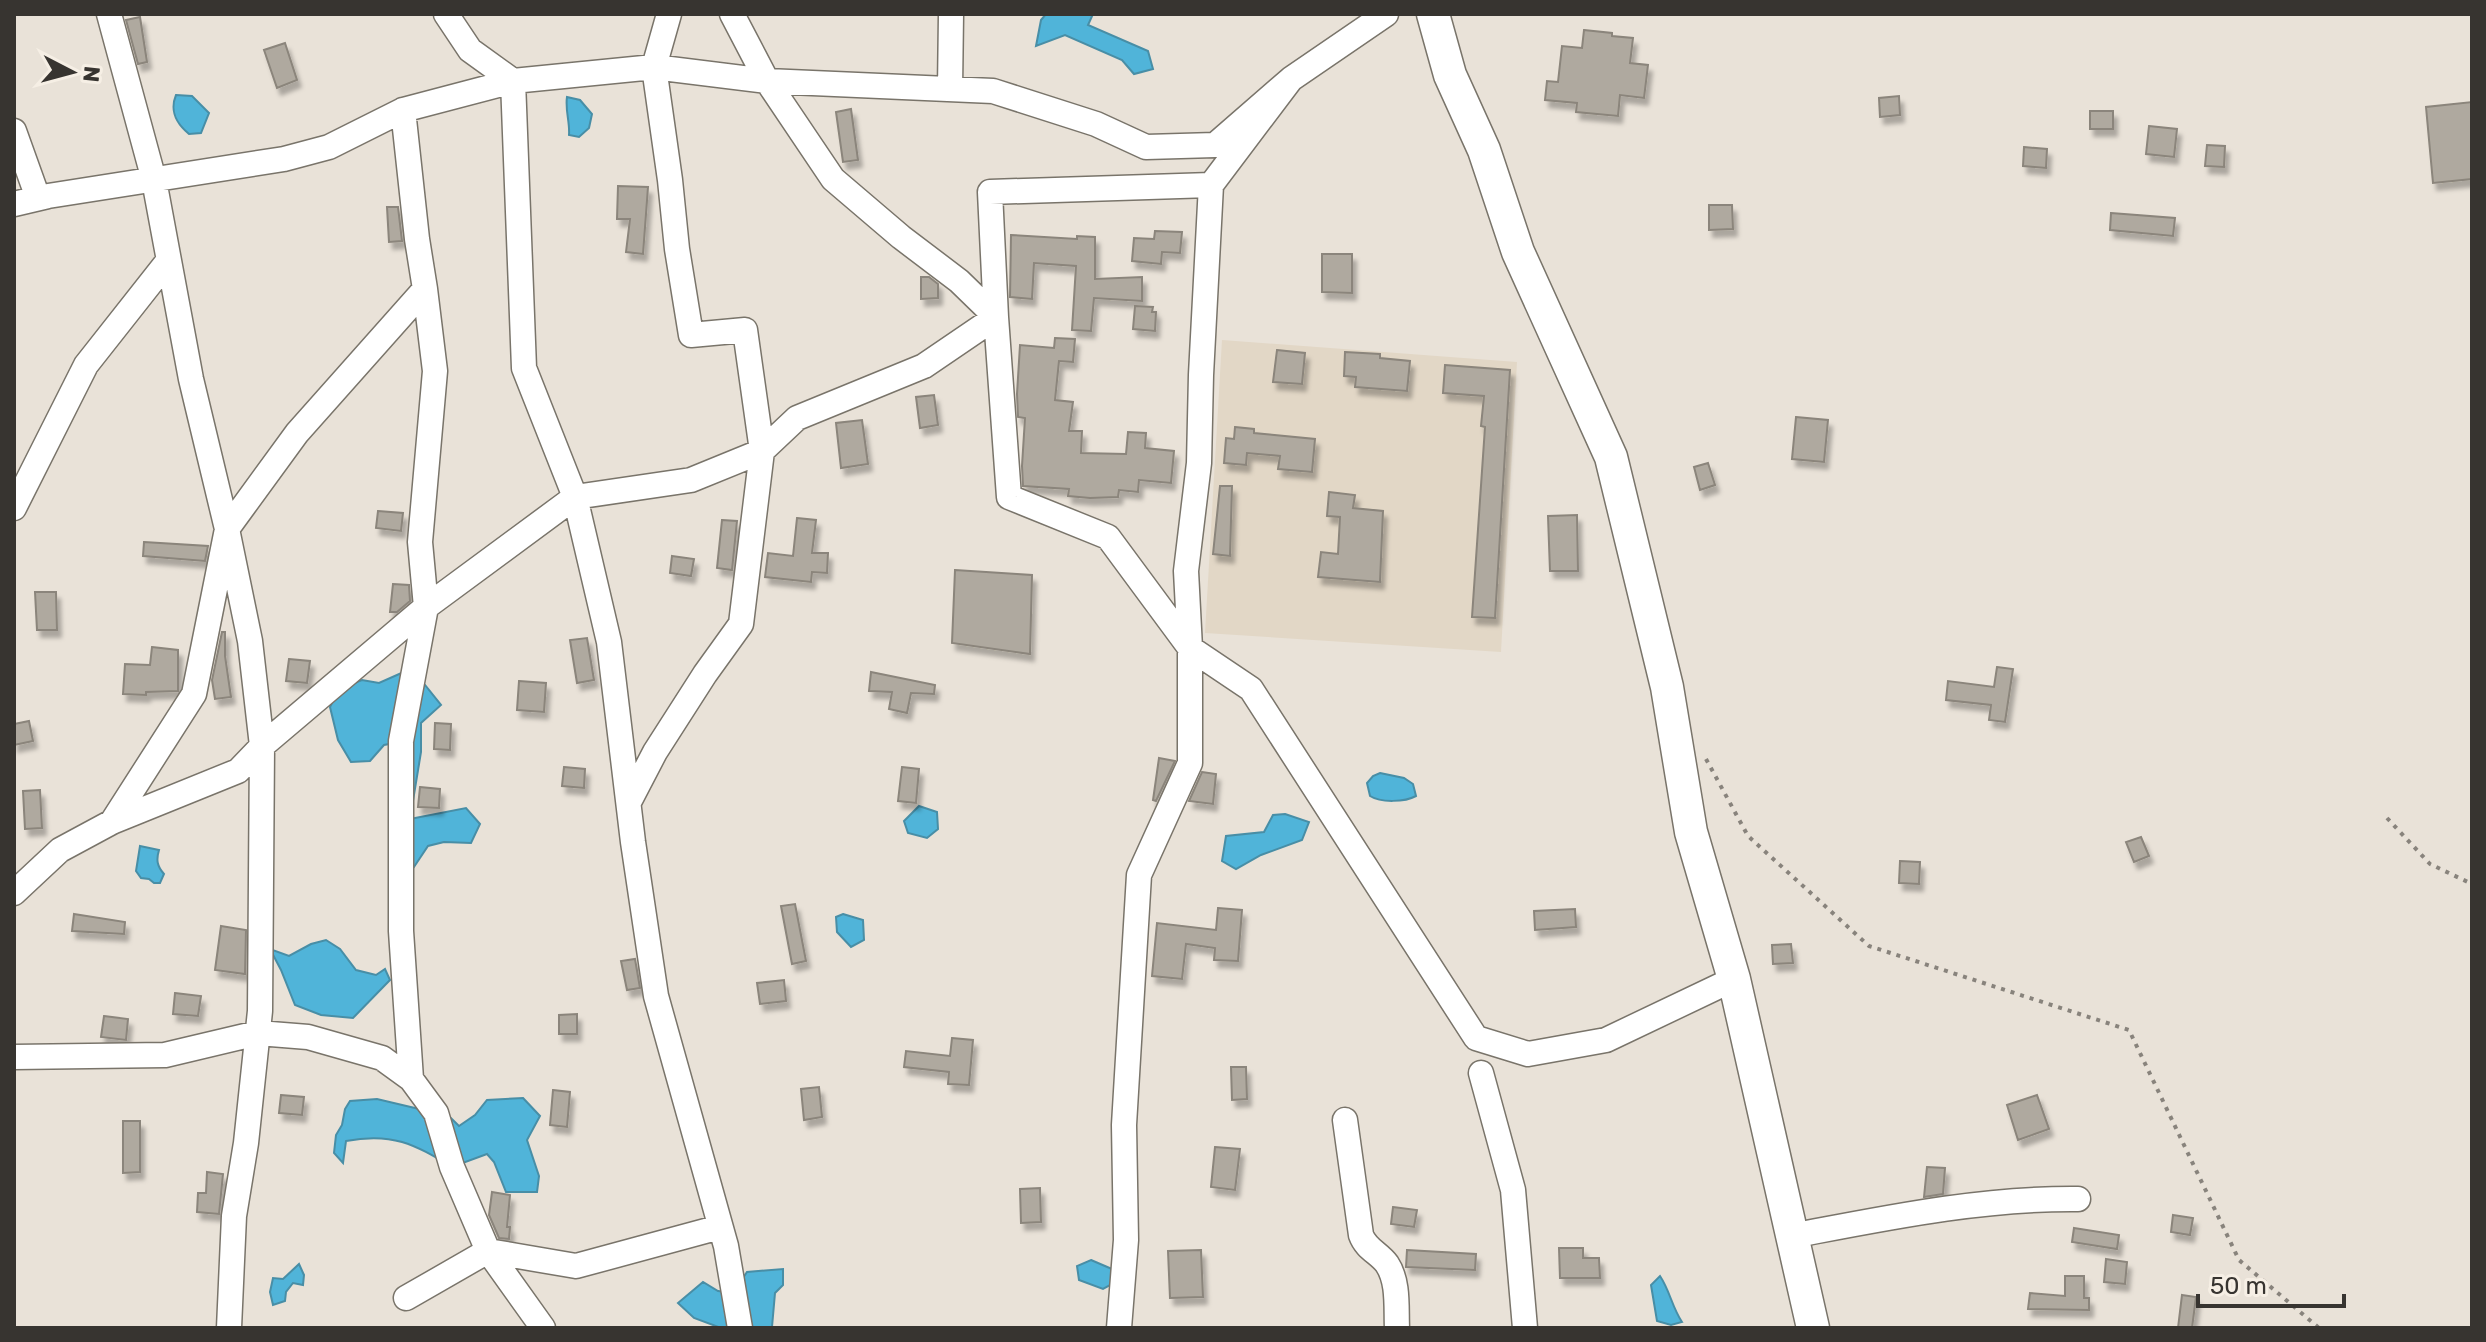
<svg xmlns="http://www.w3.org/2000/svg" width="2486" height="1342" font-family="Rubik,sans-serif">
	<defs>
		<filter id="shadow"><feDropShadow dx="4" dy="7" stdDeviation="2" flood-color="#0004"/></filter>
	</defs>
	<rect width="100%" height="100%" fill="#e9e2d8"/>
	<path fill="#e2d7c6" d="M1222 340 1517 362 1501 652 1205 633Z"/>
	<path fill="#50b4d9" stroke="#488ea6" stroke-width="2" d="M1046 14H1093L1088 25 1148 51 1153 69 1134 74 1122 60 1065 35 1036 46 1041 20Z
		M176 95 192 96 209 113 201 133 189 134C177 124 169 112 176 95Z
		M567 97 580 100 592 114 589 128 579 137 569 135C570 122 565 110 567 97Z
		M406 671 425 685 441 705 421 723V752L410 819 466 808 480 824 471 843 444 842 428 846 414 867 401 859 400 742 384 745 370 761 351 762 338 740 330 707 339 689 362 680 379 683Z
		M1380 773 1404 778 1413 784 1416 796C1405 802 1381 803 1370 796L1367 783 1373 776Z
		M919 806 937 812 938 829 927 838 908 833 904 821Z
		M1285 814 1309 822 1302 840 1261 855 1236 869 1222 861 1226 836 1264 832 1273 815Z
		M140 846 159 850C156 860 157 866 164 874L160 883H154L149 879 141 878 136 871Z
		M843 914 863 920 864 940 851 947 837 932 836 917Z
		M326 940 340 949 356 970 376 975 385 969 390 980 353 1018 321 1015 295 1005 281 970 270 949 289 956 311 944Z
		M523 1098 540 1116 527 1140 539 1176 537 1192H506L494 1162 487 1154 452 1167C414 1144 392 1132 346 1141L343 1163 334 1153 336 1135 342 1125 345 1109 350 1101 377 1099 436 1113 451 1118 459 1126 475 1115 487 1100Z
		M1091 1260 1112 1269 1114 1283 1103 1289 1079 1280 1077 1266Z
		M299 1264 304 1275 303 1285 293 1283 286 1292 285 1301 273 1305 270 1292 273 1278 283 1279Z
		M783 1269V1285L775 1293 772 1327 721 1328 694 1318 678 1303 703 1282 718 1291 733 1293 747 1272Z
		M1660 1276C1670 1291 1672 1307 1682 1322L1671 1325 1657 1321 1651 1285Z"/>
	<path fill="#afa99f" stroke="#8b857b" stroke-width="2" filter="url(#shadow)" d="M140 17 147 62 138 64 126 20Z
		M1584 30 1612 33V36L1633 38 1630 63 1648 65 1644 98 1620 95 1618 116 1576 112 1577 103 1545 100 1547 81 1558 82 1562 46 1582 48Z
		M285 43 297 80 277 88 264 50Z
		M1899 96 1900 115 1880 117 1879 98Z
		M2472 102V179L2433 183 2426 107Z
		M851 109 858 160 843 162 836 112Z
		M2090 111H2113V129H2090Z
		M2149 126 2177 129 2174 157 2146 154Z
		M2207 145 2225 146 2224 167 2205 166Z
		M2024 147 2047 149 2046 168 2023 166Z
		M618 186 648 187 643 254 626 252 630 219H617Z
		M1709 205H1732L1733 229 1709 230Z
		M387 207H398L402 241 389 242Z
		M2111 213 2175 218 2173 236 2110 230Z
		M1155 231 1182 232 1180 253 1162 252 1161 264 1132 261 1134 238 1154 239Z
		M1011 235 1077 239V236L1095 237V279L1142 277V301L1094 298 1091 331 1072 330 1076 266 1034 263 1032 299 1010 297Z
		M1322 254H1352V293L1322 292Z
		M921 277H929L938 284V298L921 299Z
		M1135 306 1153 307 1152 312H1156L1155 331 1133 329Z
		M1055 338 1075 339 1073 362 1059 361 1055 400 1073 402 1069 431H1082L1081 453 1126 454 1128 432 1146 433 1145 448 1174 451 1171 483 1139 480 1138 492 1119 490 1118 497 1090 498 1068 496 1069 489 1023 486 1022 466 1025 418 1018 417 1017 394 1020 345 1054 348Z
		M1277 350 1305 353 1302 384 1273 382Z
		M1345 352 1380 354V358L1410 361 1407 391 1355 387 1356 377 1344 376Z
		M1445 365 1510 370 1495 618 1472 617 1485 427 1481 426 1484 396 1443 393Z
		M934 395 938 425 920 428 916 397Z
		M1796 417 1828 420 1824 462 1792 459Z
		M862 420 868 464 841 468 836 423Z
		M1235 427 1254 429V433L1315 439 1312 472 1278 469 1280 456 1247 453 1246 465 1224 463 1226 438 1234 439Z
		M1708 463 1715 485 1700 490 1694 467Z
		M1220 486H1232L1230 556 1213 554Z
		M1329 492 1355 495 1353 508 1383 511 1380 582 1318 577 1321 552 1338 554 1340 517 1327 516Z
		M378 511 403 513 401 531 376 528Z
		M1577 515 1578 571H1550L1548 516Z
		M797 518 816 520 812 553H828L827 573 812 572 811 582 765 577 768 553 793 556Z
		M722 520 737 521 732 570 717 568Z
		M144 542 208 546 205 561 143 556Z
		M672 556 694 559 691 576 670 573Z
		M955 570 1032 575 1030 654 952 643Z
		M393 584 409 585 410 601 397 612H390Z
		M35 592H56L57 630H37Z
		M222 632H225V656L231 697 215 699 212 680Z
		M587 638 594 680 577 683 570 640Z
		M152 647 178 650V691L146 692V695L123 694 125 664 150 665Z
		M289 659 310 661 307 683 286 681Z
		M1997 667 2013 669 2005 722 1989 720 1991 705 1946 700 1948 681 1994 687Z
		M871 672 935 685 934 694 911 693 907 713 889 709 892 692 869 691Z
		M519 681 546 683 544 712 517 710Z
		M29 721 33 741 14 745V724Z
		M435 723 451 724 450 750 434 749Z
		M1159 758 1175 761 1156 801 1153 800Z
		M564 767 585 769 584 788 562 786Z
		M902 767 919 769 916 803 898 801Z
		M1202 772 1216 774 1213 804 1189 801Z
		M420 787 440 789 439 808 418 807Z
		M40 790 42 828 25 829 23 791Z
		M2141 837 2149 856 2134 862 2126 842Z
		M1900 861 1920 862 1919 884 1899 883Z
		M795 904 806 961 792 964 781 906Z
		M1218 908 1242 910 1238 961 1214 960 1215 948 1186 944 1182 979 1152 976 1157 923 1216 930Z
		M1575 909 1576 927 1535 930 1534 911Z
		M74 914 125 922 124 934 72 931Z
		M221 926 246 930 245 974 215 970Z
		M1791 944 1793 963 1773 964 1772 945Z
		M635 959 640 988 627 990 621 961Z
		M784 980 786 1001 760 1004 757 983Z
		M175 993 201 996 198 1016 173 1014Z
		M577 1014V1034H559V1015Z
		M104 1016 128 1019 126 1040 101 1037Z
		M952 1038 973 1040 969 1085 948 1084 949 1072 904 1067 906 1051 950 1056Z
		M1231 1067H1246L1247 1099 1232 1100Z
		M819 1087 822 1117 804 1120 801 1089Z
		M553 1090 570 1092 567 1127 550 1125Z
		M281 1095 304 1097 302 1115 279 1113Z
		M2037 1095 2049 1129 2018 1140 2007 1105Z
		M123 1121H140V1172L123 1173Z
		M1215 1147 1240 1149 1235 1190 1211 1187Z
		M1927 1167 1945 1168 1943 1194 1924 1197Z
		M207 1172 223 1174 219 1214 197 1212 198 1193H206Z
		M1040 1188 1041 1222 1021 1223 1020 1189Z
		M492 1192 510 1195 507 1227H510L509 1239 499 1238 489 1215Z
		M1393 1207 1417 1210 1414 1227 1391 1224Z
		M2173 1215 2193 1218 2190 1235 2171 1232Z
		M2074 1228 2119 1235 2117 1249 2072 1242Z
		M1559 1248H1583V1258H1599L1600 1278H1560Z
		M1201 1250 1203 1297 1170 1298 1168 1251Z
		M1407 1250 1476 1254 1475 1270 1406 1267Z
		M2106 1259 2127 1262 2125 1284 2104 1282Z
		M2065 1276H2084V1298H2089V1310L2028 1309 2030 1293 2065 1296Z
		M2182 1295 2196 1297 2192 1328H2178Z"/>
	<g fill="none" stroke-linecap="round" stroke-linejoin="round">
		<g stroke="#79746a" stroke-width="27">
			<path id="street" d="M109 14 154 180 191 379 227 529 250 641 262 746 260 1011 246 1143 234 1216 229 1328
				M446 14 470 50 513 81
				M732 14 767 81 833 179 901 237 959 281 996 317 1009 497 1108 537 1190 648 1251 689 1476 1038 1528 1054 1606 1040 1734 979
				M513 81 524 368 575 497 609 642 633 842 656 996 726 1246 740 1328
				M950 89 951 14
				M14 131 38 198
				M14 204 48 196 284 159 329 147 403 110 513 81 654 67 767 81 993 91 1096 124 1146 147 1215 145 1291 79 1386 14
				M425 289 435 371 420 542 426 607 401 741V931L411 1079 436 1113 452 1167 488 1251 543 1328
				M14 508 86 365 168 261
				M629 802 655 752 705 674 741 624 762 451 745 330 691 335 677 249 670 180 654 67 669 14
				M112 822 194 694 227 529 297 433 425 289 417 239 403 110
				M14 893 60 850 112 822 238 771 262 746 426 607 575 497 691 480 762 451 797 418 924 366 996 317 990 192 1211 185 1291 79
				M14 1057 165 1055 258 1033 308 1037 382 1058 411 1079
				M1481 1073 1513 1190 1525 1328
				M1345 1120 1361 1235C1366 1249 1379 1253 1387 1264 1399 1282 1396 1308 1397 1328
				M1791 1236C1886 1218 1981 1198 2078 1199
				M406 1298 488 1251 576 1266 720 1227
				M1119 1328 1126 1240 1124 1125 1139 875 1190 763V648L1186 571 1199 463 1201 375 1211 185"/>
		</g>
		<g stroke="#79746a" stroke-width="35">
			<path id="secondary" d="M1433 14 1450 75 1484 150 1518 252 1611 457 1667 687 1691 832 1734 979 1813 1328"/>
		</g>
		<path stroke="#88837c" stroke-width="4" stroke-dasharray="4 6" stroke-linecap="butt" d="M1706 759 1748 836 1869 946 2129 1030 2239 1260 2319 1328
			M2387 818 2430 864 2472 884"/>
		<use href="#street" stroke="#fff" stroke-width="24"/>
		<use href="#secondary" stroke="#fff" stroke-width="32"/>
	</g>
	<rect width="2486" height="1342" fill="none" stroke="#373430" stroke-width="32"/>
	<g transform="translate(72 72) rotate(96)" stroke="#f6efe5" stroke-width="6" paint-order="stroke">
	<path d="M0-6L14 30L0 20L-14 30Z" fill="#373430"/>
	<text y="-12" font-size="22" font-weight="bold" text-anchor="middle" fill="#373430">N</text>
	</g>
	<path d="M2198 1294v12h146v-12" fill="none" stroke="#373430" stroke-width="4"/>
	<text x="2210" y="1294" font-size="24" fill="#373430" stroke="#f6efe5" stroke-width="6" paint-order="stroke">50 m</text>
</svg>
